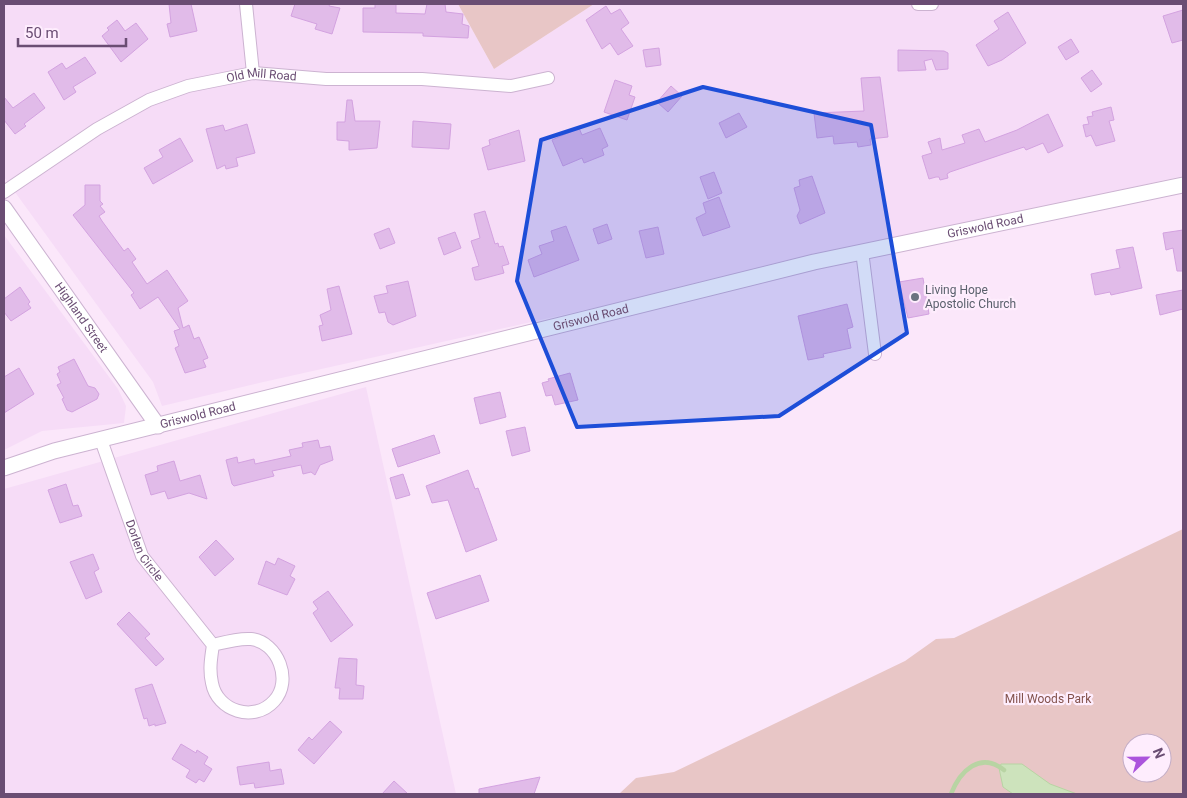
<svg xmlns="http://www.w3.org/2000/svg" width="1187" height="798" font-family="Roboto,sans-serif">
	<rect width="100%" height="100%" fill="#fbe7fa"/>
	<path fill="#f6dcf7" d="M4 4H458L494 69 594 4H1183V176L259 383 162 406 153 382 4 177Z
		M4 235 118 389 126 406 124 423 42 431 4 450Z
		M366 387 456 794H4V489Z"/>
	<path fill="#e8c6c6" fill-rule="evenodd" d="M458 4H594L494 69Z
		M1183 529V794H619L636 778 674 772 905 661 936 639 954 638ZM1132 743H1162V773H1132Z"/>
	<path fill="#cde3bc" stroke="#b8d4a3" d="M1001 764H1022L1050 784 1077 794H1013L1003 787 999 768Z"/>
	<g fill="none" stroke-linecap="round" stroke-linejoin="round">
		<path stroke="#b8d4a3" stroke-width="4.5" d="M951 794C960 771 980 751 1004 770"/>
	</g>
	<path fill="#e1bbe9" stroke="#d3a2e0" d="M169 4H191L197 31 170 37 167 24 171 23Z
		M295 4H330L329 6 340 8 332 34 315 29 317 24 291 16Z
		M375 4H396V13L425 14 427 4H445L446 12 463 14 462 24 469 26 468 38 423 36V33L363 32V8H375Z
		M606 6 611 14 620 9 629 23 621 29 633 46 618 55 610 43 602 49 586 20Z
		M1183 10V40L1172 43 1163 16Z
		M1008 12 1026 43 1002 60 988 66 976 45 999 29 994 21Z
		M117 20 125 31 136 23 148 39 121 62 102 36 109 30 107 28Z
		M1071 39 1079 52 1066 60 1058 47Z
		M659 48 661 65 646 67 643 50Z
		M898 50 944 51 948 53V69L936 70 932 59 924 61 926 70 898 71Z
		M85 57 96 73 73 87 76 92 64 100 48 72 62 63 66 69Z
		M1092 70 1102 84 1091 92 1081 78Z
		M880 77 888 137 870 139 871 145 858 147 857 142 834 144 833 136 817 138 814 113 864 111 861 78Z
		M615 80 632 86 629 95 635 97 627 120 604 112Z
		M671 86 682 96 668 112 657 102Z
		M34 93 45 108 24 124 26 126 15 134 4 120V97L13 108Z
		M347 100H352L355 121H380L377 148 349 150V141L337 140V122H345Z
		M1111 107 1114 120 1109 121 1115 141 1096 146 1091 135 1086 137 1083 125 1089 124 1087 117 1093 116 1092 112Z
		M739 113 747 127 726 138 719 123Z
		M1048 114 1063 146 1048 153 1043 143 1026 150 1024 147 950 172 947 174 948 178 940 180 939 177H936L929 179 922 156 932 153 928 142 940 138 942 150 965 143 962 135 979 129 985 142 1017 130Z
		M413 121 451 124 449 149 412 147Z
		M247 124 255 153 236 158 238 166 226 169 225 165 217 169 206 129 223 125 225 131Z
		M579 128 582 135 600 128 608 146 602 149 604 155 584 163 582 158 563 166 552 140Z
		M519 130 525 161 488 170 482 148 490 145 489 140Z
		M180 138 193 161 153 184 144 168 163 157 159 150Z
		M714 172 722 193 708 199 700 177Z
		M812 176 825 213 800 224 797 216 800 210 794 188 800 186 799 180Z
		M85 185H100V201L103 204 100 206 105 212 99 216 102 221 124 251 128 248 136 259 132 262 147 284 167 270 188 301 178 308 183 328 189 325 194 339 199 337 208 358 203 360 206 367 185 373 175 348 179 346 174 331 180 329 158 297 140 309 131 295 134 293 73 215 85 205Z
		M719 197 730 227 703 236 696 218 706 213 703 203Z
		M485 211 495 244 498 243 499 247 503 246 509 264 502 266 504 273 478 280H475L472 268 479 266 471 241 480 238 474 214Z
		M607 224 612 239 598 244 593 229Z
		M566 226 579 260 534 277 528 260 542 254 539 246 554 241 551 231Z
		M658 227 664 254 646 258 639 231Z
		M389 228 395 243 380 249 374 234Z
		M1183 230V271H1177L1173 248 1166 250 1163 233Z
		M455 232 461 248 444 255 438 238Z
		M1133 247 1142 288 1111 295 1110 292 1095 295 1091 274 1120 268 1116 250Z
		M923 278 929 314 908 318 899 282Z
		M408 281 416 316 393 325 388 322 385 312 379 313 374 296 388 293 386 286Z
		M339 286 352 334 322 341 319 326 323 325 320 315 331 310 327 289Z
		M20 287 30 302 28 304 31 308 11 321 4 312V299Z
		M1183 290V309L1160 315 1156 295Z
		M847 304 853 327 847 329 851 348 823 354 824 357 808 360 798 316Z
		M74 359 88 386 95 388 99 394 97 399 72 412 67 410 62 399 64 398 57 385 61 383 57 374 60 372 58 367Z
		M19 368 34 394 4 413V377Z
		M570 373 578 400 555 405 552 395 546 396 542 383 549 381 548 379Z
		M500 392 506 417 480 424 474 398Z
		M525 427 530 451 512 456 506 431Z
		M434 435 440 453 398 467 392 449Z
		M318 440 320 448 330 446 333 460 320 465 315 475 311 472 303 474 301 465 272 471 274 476 234 486 232 484 226 460 237 457 238 463 254 459 255 464 291 456 289 450 303 447 302 443Z
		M174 461 180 481 200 475 207 499 189 493 168 499 165 491 151 495 145 475 158 471 157 466Z
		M468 470 475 489 478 488 497 540 466 552 448 500 432 503 426 486Z
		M403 474 410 495 396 499 390 478Z
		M66 484 73 506 78 505 82 516 60 523 48 490Z
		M216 540 234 559 215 576 199 557Z
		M93 554 99 569 94 572 102 592 86 599 70 562Z
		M278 558 295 566 290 576 295 579 287 595 258 584 266 561 275 565Z
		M480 575 489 601 436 619 427 593Z
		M328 591 353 625 331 642 313 613 318 609 313 602Z
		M129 612 150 634 145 638 164 659 156 666 117 624Z
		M339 658 357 659 356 685 364 686 363 699H339L340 688H335Z
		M152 684 166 723 155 726V724L149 726 147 718 144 719 135 689Z
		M330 721 342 732 314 764 298 750 309 737 312 740Z
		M181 744 196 753 197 750 208 757 204 764 212 769 204 782 199 779 196 783 186 777 190 770 172 759Z
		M269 762 270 771 281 769 284 784 255 788 254 783 240 785 237 767Z
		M540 777 534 794H479V789Z
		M394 781 408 794H382Z"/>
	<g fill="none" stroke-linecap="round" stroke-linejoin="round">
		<g stroke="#ccb3d1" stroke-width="14">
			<g id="minor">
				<path d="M246 4 253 73"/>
				<path d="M918 4H932"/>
				<path id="s1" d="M4 192 97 129 149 100 188 86 253 73 326 79H422L511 86 548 78"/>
				<path d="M862 251 875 354"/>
				<path id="s2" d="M101 440 142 556 213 645C225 642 238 638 251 639 278 642 293 681 274 701 254 723 217 711 212 683 209 670 211 658 213 645"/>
			</g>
		</g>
		<g stroke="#ccb3d1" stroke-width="17">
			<g id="tertiary">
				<path id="s3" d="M4 208 158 426"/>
				<path id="s4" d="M4 468 54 451 814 262 1183 185"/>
			</g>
		</g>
		<use href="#minor" stroke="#fff" stroke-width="12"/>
		<use href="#tertiary" stroke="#fff" stroke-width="15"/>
	</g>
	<path fill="#1d4ed8" fill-opacity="0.2" stroke="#1d4ed8" stroke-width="4" stroke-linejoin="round" d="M703 87 871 125 907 333 779 416 577 427 517 281 541 140Z"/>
	<circle fill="#6b7280" stroke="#feedfd" stroke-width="2" cx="915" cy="297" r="5"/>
	<g text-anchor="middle" stroke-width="4.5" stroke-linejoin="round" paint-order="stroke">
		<g font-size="12" fill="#6a4d73" stroke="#feedfd">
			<text dy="4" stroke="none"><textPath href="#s1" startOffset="288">Old Mill Road</textPath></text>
			<text dy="4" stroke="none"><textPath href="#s4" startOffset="1011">Griswold Road</textPath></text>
			<text dy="4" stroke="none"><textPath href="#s3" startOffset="134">Highland Street</textPath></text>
			<text dy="4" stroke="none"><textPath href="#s4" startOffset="606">Griswold Road</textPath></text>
			<text dy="4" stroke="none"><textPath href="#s4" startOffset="201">Griswold Road</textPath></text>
			<text dy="4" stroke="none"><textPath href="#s2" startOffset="119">Dorlen Circle</textPath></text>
		</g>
		<g font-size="12" fill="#5b616d" stroke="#feedfd" text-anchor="start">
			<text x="925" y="294">Living Hope<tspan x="925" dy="14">Apostolic Church</tspan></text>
		</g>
		<g font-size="12" fill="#83524c" stroke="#feedfd">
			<text x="1048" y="703">Mill Woods Park</text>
		</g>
	</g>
	<rect width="1187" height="798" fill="none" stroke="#6a4d73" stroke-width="10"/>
	<g transform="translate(1147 758) rotate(68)"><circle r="24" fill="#feedfd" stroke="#c3adc6"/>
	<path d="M0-4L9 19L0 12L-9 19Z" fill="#ab54dc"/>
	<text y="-8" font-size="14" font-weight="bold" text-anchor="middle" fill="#6a4d73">N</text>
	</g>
	<path d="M18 38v8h108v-8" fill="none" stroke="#6a4d73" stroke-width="2.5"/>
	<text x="25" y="38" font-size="15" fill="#6a4d73" stroke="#feedfd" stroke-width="4" paint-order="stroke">50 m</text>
</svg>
